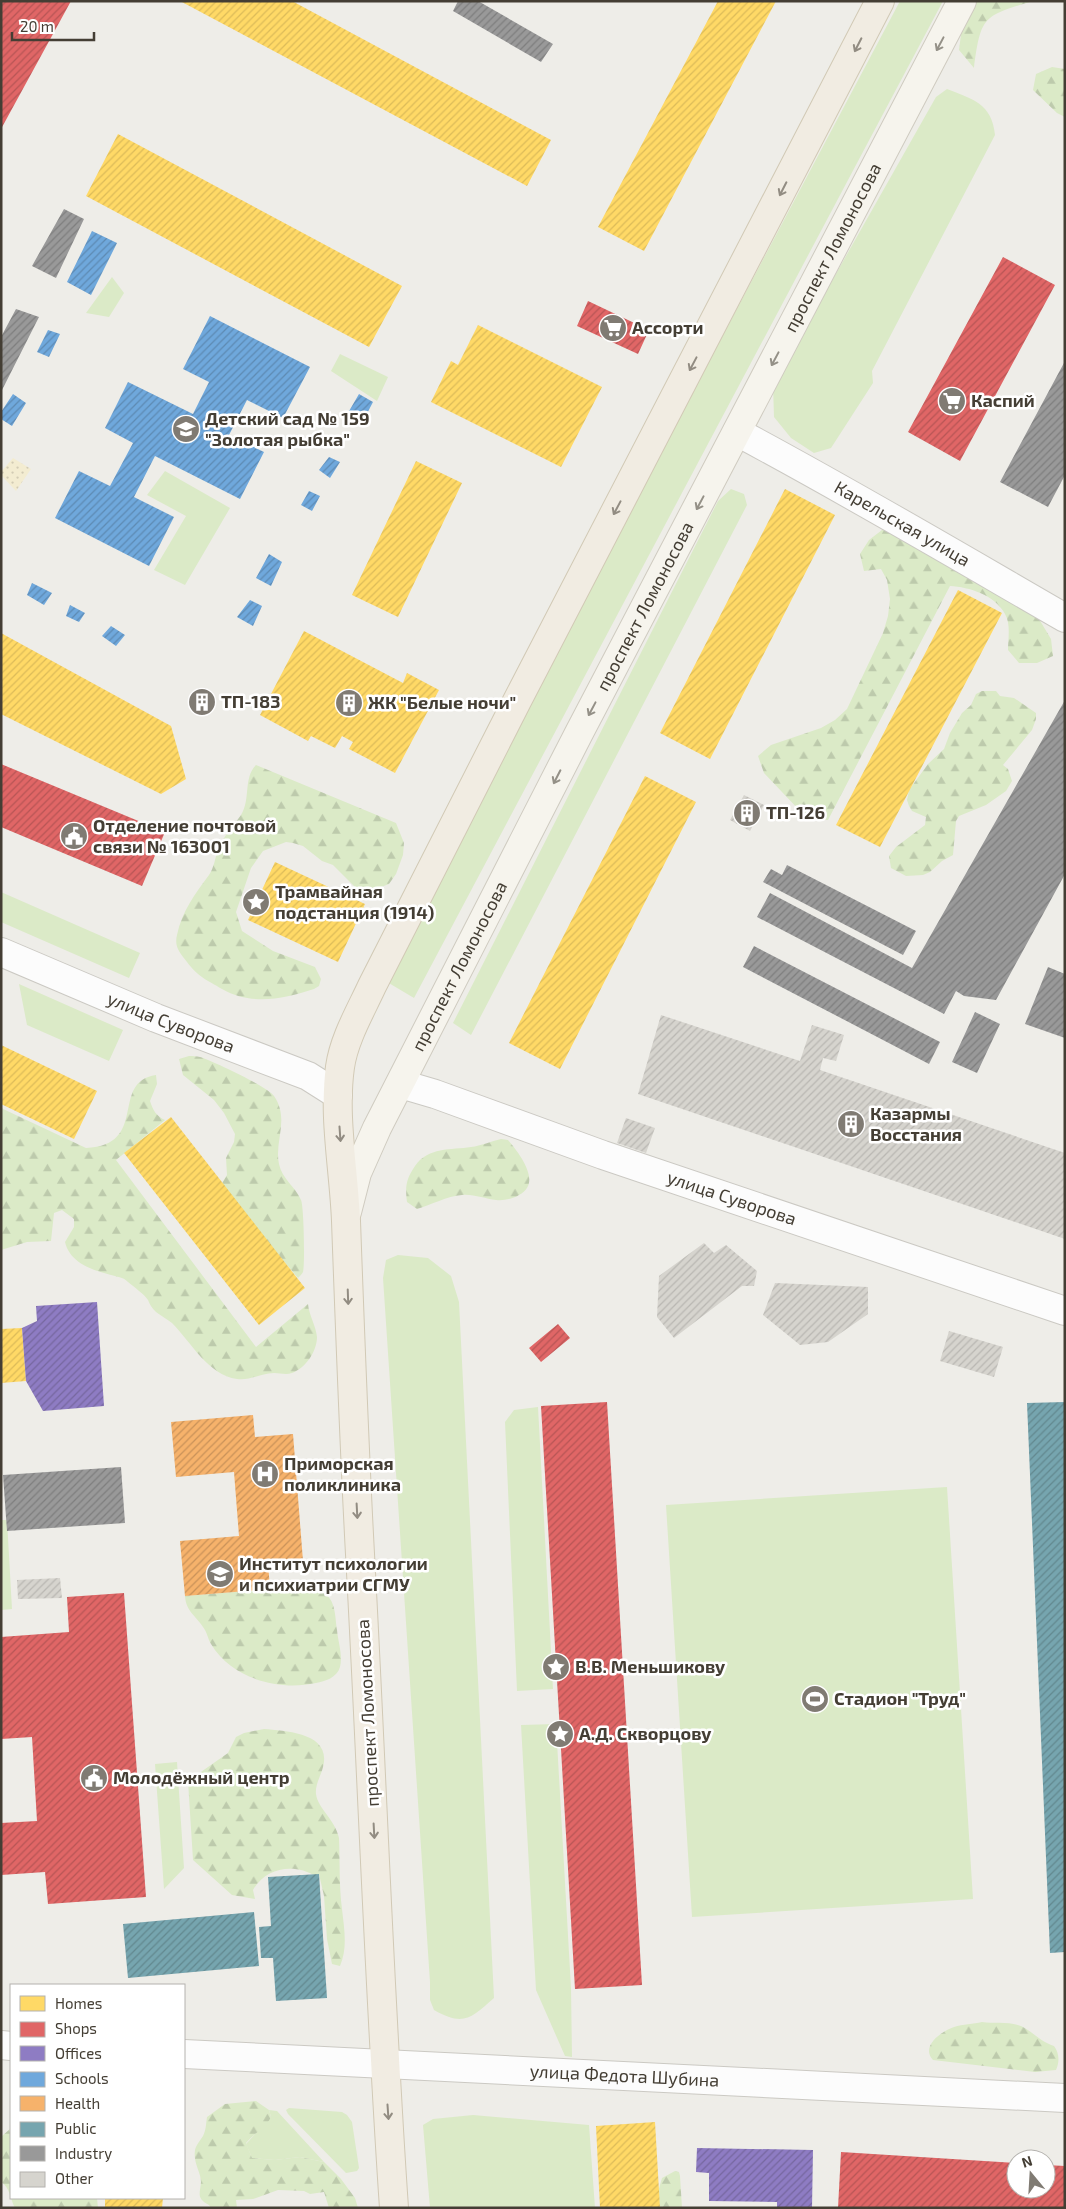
<svg xmlns="http://www.w3.org/2000/svg" width="1066" height="2209" font-family="'Exo 2',sans-serif">
	<defs>
		<pattern id="forest-firs" width="22" height="20" patternUnits="userSpaceOnUse" patternTransform="scale(1.25)"><rect width="22" height="20" fill="#dbeac7"/><path d="M5 1l3.5 6h-7zM16 11l3.5 6h-7z" fill="#bdcaac"/></pattern>
		<pattern id="sand-dots" width="8" height="8" patternUnits="userSpaceOnUse" patternTransform="scale(1.25)"><rect width="8" height="8" fill="#f3ecd1"/><path d="M2 2h.1M6 6h.1" fill="none" stroke="#d2cbb4" stroke-width="1.8" stroke-linecap="round"/></pattern>
		<pattern id="homes-hatch" width="6" height="6" patternUnits="userSpaceOnUse" patternTransform="scale(1.25)"><rect width="6" height="6" fill="#ffd966"/><path d="M-1 1l2-2M0 6l6-6M5 7l2-2" fill="none" stroke="#dcbb59"/></pattern>
		<pattern id="shops-hatch" width="6" height="6" patternUnits="userSpaceOnUse" patternTransform="scale(1.25)"><rect width="6" height="6" fill="#e06666"/><path d="M-1 1l2-2M0 6l6-6M5 7l2-2" fill="none" stroke="#b75555"/></pattern>
		<pattern id="offices-hatch" width="6" height="6" patternUnits="userSpaceOnUse" patternTransform="scale(1.25)"><rect width="6" height="6" fill="#8e7cc3"/><path d="M-1 1l2-2M0 6l6-6M5 7l2-2" fill="none" stroke="#76679f"/></pattern>
		<pattern id="schools-hatch" width="6" height="6" patternUnits="userSpaceOnUse" patternTransform="scale(1.25)"><rect width="6" height="6" fill="#6fa8dc"/><path d="M-1 1l2-2M0 6l6-6M5 7l2-2" fill="none" stroke="#5d8ab3"/></pattern>
		<pattern id="health-hatch" width="6" height="6" patternUnits="userSpaceOnUse" patternTransform="scale(1.25)"><rect width="6" height="6" fill="#f6b26b"/><path d="M-1 1l2-2M0 6l6-6M5 7l2-2" fill="none" stroke="#c99259"/></pattern>
		<pattern id="public-hatch" width="6" height="6" patternUnits="userSpaceOnUse" patternTransform="scale(1.25)"><rect width="6" height="6" fill="#76a5af"/><path d="M-1 1l2-2M0 6l6-6M5 7l2-2" fill="none" stroke="#62888f"/></pattern>
		<pattern id="industry-hatch" width="6" height="6" patternUnits="userSpaceOnUse" patternTransform="scale(1.25)"><rect width="6" height="6" fill="#999"/><path d="M-1 1l2-2M0 6l6-6M5 7l2-2" fill="none" stroke="#7e7e7e"/></pattern>
		<pattern id="building-hatch" width="6" height="6" patternUnits="userSpaceOnUse" patternTransform="scale(1.25)"><rect width="6" height="6" fill="#d6d4ce"/><path d="M-1 1l2-2M0 6l6-6M5 7l2-2" fill="none" stroke="#b9b7b2"/></pattern>
	</defs>
	<rect width="100%" height="100%" fill="#eeede8"/>
	<path fill="#dbeac7" d="M900 1H943L414 998 382 979Z
		M947 89C972 99 992 103 995 135L872 371 873 383 831 448 814 453 791 438 774 417 773 385 936 97Z
		M112 277 124 293 109 317 86 313Z
		M340 354 388 377 377 401 331 371Z
		M165 471 230 508 185 585 154 570 186 516 147 495Z
		M731 489 744 494 747 505 471 1035 453 1023 718 501Z
		M1 892 140 953 129 978 1 922Z
		M19 984 123 1030 109 1061 27 1025Z
		M398 1255 428 1258 451 1276 459 1302 494 1998C471 2018 464 2027 434 2010L430 2000V1982L383 1278 386 1260Z
		M538 1407 553 1689 517 1691 505 1422 514 1410Z
		M947 1487 973 1899 692 1917 666 1505Z
		M1 1520H7L12 1609 1 1610Z
		M556 1724 571 1988 572 2057 565 2056 536 1990 521 1725Z
		M177 1762 184 1868 164 1889 155 1764Z
		M289 2108 342 2112 347 2115 352 2122 359 2168 357 2171 346 2173 288 2114 286 2110Z
		M269 2110 277 2111 324 2162 300 2157 275 2160 252 2158 246 2144 271 2117Z
		M473 2115 589 2125 595 2208H430L423 2125 433 2119Z"/>
	<path fill="url(#forest-firs)" d="M972 1H1033C983 16 981 16 974 68L959 50 963 19Z
		M1052 67 1065 69V117L1057 113 1033 90 1036 74Z
		M882 530 898 532 923 548 934 559 950 561 1033 609 1051 639 1053 656 1037 663H1019L1008 650C1008 639 1011 624 1005 614 995 595 969 587 950 586L828 820H814L800 811 764 773 758 756 771 745 821 728 835 720 847 709 883 633 888 616 890 599 887 580 881 569 864 571 860 554 869 540Z
		M982 691H996L1000 696 1014 698 1036 713V719L1032 730 1003 765 1008 769 1012 781 1006 791 986 805 959 816 956 821 953 855 942 861 930 872 923 875 906 876 891 868 889 856 896 847 925 825 926 817 912 811 909 806 907 800 909 790 928 764 944 749 950 733 962 713 971 705 976 694Z
		M256 765 396 823 404 843 403 855 396 874 389 884 376 889 365 891 358 890 333 865 322 861 303 846 293 843 286 842 263 851 251 868 236 912 242 931 273 951 315 967 321 979 319 986 314 989C283 999 252 1006 222 989 207 980 198 977 187 962 180 953 174 947 177 935 182 911 195 894 209 875 214 868 215 858 218 850 223 837 233 826 241 815 251 799 243 778 256 765Z
		M189 1056C192 1056 197 1056 200 1057 213 1061 268 1087 274 1096 290 1119 274 1142 279 1164 282 1179 295 1186 301 1200 304 1206 305 1267 303 1272 302 1274 300 1276 298 1278L225 1191 222 1183 227 1175 226 1158 234 1142 235 1134 224 1113 214 1100 183 1075 179 1059Z
		M156 1075 157 1084 150 1101C153 1110 156 1116 165 1120L116 1160 256 1347 308 1304C309 1315 316 1326 317 1337 317 1351 306 1368 292 1373 286 1375 280 1373 274 1373 261 1373 250 1381 237 1379 208 1375 191 1342 172 1323 167 1319 161 1316 156 1312 152 1308 150 1305 148 1300 144 1294 134 1287 128 1282 123 1277 121 1278 115 1276 95 1271 70 1264 65 1242L74 1227V1219L62 1210 54 1213 51 1241 27 1242 1 1250V1108L86 1148C150 1145 109 1082 156 1075Z
		M501 1139 508 1140C519 1153 543 1183 519 1195 513 1199 503 1201 496 1200 485 1199 474 1194 462 1195 447 1196 431 1205 417 1209L407 1202C405 1187 406 1179 415 1166 428 1147 451 1150 471 1147 481 1146 491 1141 501 1139Z
		M270 1589C278 1591 285 1594 293 1593 303 1592 313 1588 323 1593 336 1599 335 1617 337 1630 338 1642 343 1655 340 1667 337 1678 325 1681 316 1683 279 1691 232 1679 211 1644 208 1639 207 1632 203 1627 195 1615 186 1611 185 1596Z
		M264 1729C287 1731 332 1733 323 1767 321 1776 315 1784 316 1794 318 1809 335 1819 339 1838 340 1861 339 1886 342 1909 344 1928 348 1947 340 1966L332 1964 327 1939 324 1896 319 1874 316 1876C294 1863 266 1867 253 1890L255 1899 232 1895 193 1860 188 1781 228 1753 236 1737 244 1733Z
		M982 2022C994 2024 1009 2021 1021 2026 1033 2032 1041 2042 1054 2046 1059 2053 1060 2061 1056 2070L1035 2072 933 2060C920 2046 942 2031 954 2027 963 2024 973 2024 982 2022Z
		M256 2101 269 2110 271 2117C265 2129 254 2133 246 2143L252 2158 275 2160 300 2157 324 2162 341 2179 355 2198 358 2208H329L324 2192 310 2194 304 2191 278 2190 253 2199 236 2200 237 2208H211L209 2205C196 2198 200 2194 201 2182 201 2172 193 2163 195 2150 196 2145 200 2141 203 2136 206 2130 206 2124 207 2117L225 2104Z
		M11 2128V2198H97L98 2208H15C10 2199 10 2187 1 2182V2137Z
		M675 2171 679 2172 680 2176 682 2208H659L658 2192 662 2178Z"/>
	<path fill="url(#sand-dots)" d="M13 458 31 469 16 491 1 475V472Z"/>
	<path fill="url(#homes-hatch)" d="M180 1H292L551 140 527 186Z
		M718 1H776L644 251 598 227Z
		M118 134 402 286 369 347 86 196Z
		M478 325 602 387 561 467 431 402 451 361 458 365Z
		M416 461 462 483 398 617 352 595Z
		M785 489 835 515 710 759 660 733Z
		M958 590 1002 613 880 847 836 825Z
		M304 631 403 683 407 673 439 690 395 773 349 749 353 742 342 736 335 748 311 736 308 741 260 715Z
		M1 633 171 726 186 779 161 794 1 714Z
		M198 690 214 698 206 714 190 706Z
		M645 776 696 802 560 1069 509 1043Z
		M275 862 365 904 338 962 248 920Z
		M1 1045 97 1091 74 1139 1 1104Z
		M171 1117 305 1288 259 1325 124 1153Z
		M22 1328 26 1381 1 1383V1329Z
		M655 2122 660 2208H600L596 2126Z
		M105 2198H163L162 2208H105Z"/>
	<path fill="url(#shops-hatch)" d="M1 1H71L1 129Z
		M1003 257 1055 285 960 461 908 432Z
		M588 301 649 330 638 354 577 326Z
		M1 764 165 832 142 886 1 827Z
		M558 1324 570 1338 541 1362 529 1348Z
		M607 1402 642 1985 575 1989 541 1406Z
		M124 1593 146 1897 48 1904 45 1872 1 1875V1823L37 1821 32 1737 1 1739V1637L69 1632 67 1597Z
		M841 2152 1016 2163V2189H1046V2165L1065 2166V2208H838Z"/>
	<path fill="url(#offices-hatch)" d="M97 1302 104 1406 43 1411 26 1381 22 1328 37 1321 36 1306Z
		M697 2148 813 2150 812 2208H777V2202L709 2201V2173L696 2172Z"/>
	<path fill="url(#schools-hatch)" d="M92 231 117 243 91 295 67 282Z
		M210 316 310 367 283 418 247 400 229 435 264 452 240 499 155 456 134 497 174 517 149 566 55 518 79 471 110 486 133 443 105 428 128 382 193 414 209 382 183 369Z
		M48 330 60 334 49 357 37 352Z
		M13 394 26 403 12 426 1 419V412Z
		M359 394 373 402 360 427 345 418Z
		M329 457 340 462 330 478 319 470Z
		M309 491 320 496 312 511 301 505Z
		M269 554 282 562 271 586 256 578Z
		M32 583 52 593 44 605 27 595Z
		M250 600 262 606 253 626 237 617Z
		M70 605 85 613 79 622 66 616Z
		M111 626 125 635 116 646 102 636Z"/>
	<path fill="url(#health-hatch)" d="M253 1415 255 1437 293 1434 303 1561 268 1563 270 1589 185 1596 180 1541 239 1536 234 1472 176 1477 171 1422Z"/>
	<path fill="url(#public-hatch)" d="M1065 1402V1952L1050 1953 1027 1403Z
		M319 1874 327 1998 276 2001 273 1958H261L259 1927 271 1926 268 1877Z
		M254 1912 259 1966 128 1978 123 1924Z"/>
	<path fill="url(#industry-hatch)" d="M458 1H478L553 44 541 62 453 11Z
		M64 209 84 219 56 278 32 266Z
		M16 309 39 317 1 392V337Z
		M1065 361V475L1048 507 1000 482Z
		M1065 700V874L996 1000 964 996 956 991 944 1014 757 917 770 893 912 968Z
		M787 865 916 931 903 955 763 882 771 869 782 875Z
		M754 946 940 1042 929 1064 743 967Z
		M1048 967 1065 974V1038L1025 1024Z
		M975 1012 1000 1024 977 1073 952 1062Z
		M121 1467 125 1523 7 1531 3 1475Z"/>
	<path fill="url(#building-hatch)" d="M744 795 764 805 750 831 730 820Z
		M661 1015 800 1061 812 1025 844 1035 836 1061 823 1058 820 1070 1065 1153V1239L638 1094Z
		M626 1118 655 1128 646 1153 617 1143Z
		M704 1243 714 1253 726 1245 757 1271 754 1286H742L674 1338 657 1317 659 1276Z
		M775 1283 868 1287V1314L828 1342 800 1345 763 1315Z
		M949 1331 1003 1347 994 1377 940 1361Z
		M60 1578 62 1598 18 1599 17 1580Z"/>
	<g fill="none" stroke-linecap="round" stroke-linejoin="round">
		<g stroke="#cbc9c3" stroke-width="30">
			<g id="minor">
				<path id="s1" d="M737 432C848 491 956 555 1065 618"/>
				<path id="s2" d="M1 952 156 1018 308 1076 338 1095"/>
				<path id="s3" d="M401 1084 435 1094 603 1155 1065 1311"/>
				<path d="M1 2045 11 2046"/>
				<path id="s4" d="M184 2054 1065 2098"/>
			</g>
		</g>
		<g stroke="#cfcbc0" stroke-width="30">
			<g id="secondary">
				<path id="s5" d="M347 1212 357 1173 377 1128 579 733 962 1"/>
			</g>
		</g>
		<g stroke="#d1c9b5" stroke-width="30">
			<path id="primary" d="M394 2208C379 1990 372 1772 360 1554 354 1443 350 1332 346 1221 344 1170 333 1117 340 1067 344 1039 360 1012 372 986L517 701 880 1"/>
		</g>
		<use href="#minor" stroke="#fcfcfc" stroke-width="28"/>
		<use href="#secondary" stroke="#f6f4ed" stroke-width="28"/>
		<use href="#primary" stroke="#f1ece2" stroke-width="28"/>
	</g>
	<defs><path id="oneway-shaft" d="M-6 0H5M1.5-3L5.5 0L1.5 3" fill="none" stroke-width="1.6" stroke-linecap="round" stroke-linejoin="round" transform="scale(1.25)"/></defs>
	<g stroke="#949087">
		<use href="#oneway-shaft" transform="translate(940 44) rotate(118)"/>
		<use href="#oneway-shaft" transform="translate(775 359) rotate(118)"/>
		<use href="#oneway-shaft" transform="translate(700 503) rotate(118)"/>
		<use href="#oneway-shaft" transform="translate(592 709) rotate(118)"/>
		<use href="#oneway-shaft" transform="translate(557 777) rotate(117)"/>
	</g>
	<g stroke="#928c82">
		<use href="#oneway-shaft" transform="translate(858 45) rotate(117)"/>
		<use href="#oneway-shaft" transform="translate(783 189) rotate(117)"/>
		<use href="#oneway-shaft" transform="translate(693 364) rotate(118)"/>
		<use href="#oneway-shaft" transform="translate(617 508) rotate(118)"/>
		<use href="#oneway-shaft" transform="translate(340 1134) rotate(86)"/>
		<use href="#oneway-shaft" transform="translate(348 1297) rotate(88)"/>
		<use href="#oneway-shaft" transform="translate(357 1511) rotate(87)"/>
		<use href="#oneway-shaft" transform="translate(374 1831) rotate(87)"/>
		<use href="#oneway-shaft" transform="translate(388 2112) rotate(86)"/>
	</g>
	<defs>
		<g id="supermarket-disc" transform="scale(1.4375)"><circle r="9.5" fill="#807b73" stroke="#fff"/><path d="M-6-5.5h2.5l.6 2H6L4.5 2H-2.5L-4.4-4H-6ZM-1.5 3.2a1.3 1.3 0 1 0 .1 0ZM3 3.2a1.3 1.3 0 1 0 .1 0Z" fill="#fff"/></g>
		<g id="school-disc" transform="scale(1.4375)"><circle r="9.5" fill="#807b73" stroke="#fff"/><path d="M0-5L7-2L0 1L-7-2ZM-4 1L0 2.5L4 1V4Q0 6-4 4Z" fill="#fff"/></g>
		<g id="building-disc" transform="scale(1.4375)"><circle r="9.5" fill="#807b73" stroke="#fff"/><path d="M-4-6H4V6H1V3H-1V6H-4ZM-2.5-4.3h1.7v1.8h-1.7ZM.8-4.3h1.7v1.8H.8ZM-2.5-1h1.7V.8h-1.7ZM.8-1h1.7V.8H.8Z" fill="#fff"/></g>
		<g id="civic-disc" transform="scale(1.4375)"><circle r="9.5" fill="#807b73" stroke="#fff"/><path d="M-.6-6.5H3V-4.5H.6V-3L4-1V1h2V6H-6V1h2V-1L-.6-3ZM-1.2 2.5V6h2.4V2.5Z" fill="#fff"/></g>
		<g id="sight-disc" transform="scale(1.4375)"><circle r="9.5" fill="#807b73" stroke="#fff"/><path d="M0-6L1.8-2.2L6-1.7L2.9 1.2L3.7 5.4L0 3.3L-3.7 5.4L-2.9 1.2L-6-1.7L-1.8-2.2Z" fill="#fff"/></g>
		<g id="hospital-disc" transform="scale(1.4375)"><circle r="9.5" fill="#807b73" stroke="#fff"/><path d="M-5-5h3v3.5h4V-5h3V5h-3V1.5h-4V5h-3Z" fill="#fff"/></g>
		<g id="university-disc" transform="scale(1.4375)"><circle r="9.5" fill="#807b73" stroke="#fff"/><path d="M0-5L7-2L0 1L-7-2ZM-4 1L0 2.5L4 1V4Q0 6-4 4Z" fill="#fff"/></g>
		<g id="stadium-disc" transform="scale(1.4375)"><circle r="9.5" fill="#807b73" stroke="#fff"/><path d="M0-5a6.5 5 0 1 0 0 10a6.5 5 0 1 0 0-10ZM-3.5-1.8h7v3.6h-7Z" fill="#fff"/></g>
	</defs>
	<g fill-rule="evenodd">
		<use href="#supermarket-disc" x="613" y="328"/>
		<use href="#supermarket-disc" x="952" y="401"/>
		<use href="#school-disc" x="186" y="429"/>
		<use href="#building-disc" x="202" y="702"/>
		<use href="#building-disc" x="349" y="703"/>
		<use href="#building-disc" x="747" y="813"/>
		<use href="#civic-disc" x="74" y="836"/>
		<use href="#sight-disc" x="256" y="902"/>
		<use href="#building-disc" x="851" y="1124"/>
		<use href="#hospital-disc" x="265" y="1474"/>
		<use href="#university-disc" x="220" y="1574"/>
		<use href="#sight-disc" x="556" y="1667"/>
		<use href="#stadium-disc" x="815" y="1699"/>
		<use href="#sight-disc" x="560" y="1734"/>
		<use href="#civic-disc" x="94" y="1778"/>
	</g>
	<g text-anchor="middle" stroke-width="5" stroke-linejoin="round" paint-order="stroke">
		<g font-size="18" fill="#443e34" stroke="#fff">
			<text dy="6" stroke="none"><textPath href="#s5" startOffset="1081">проспект Ломоносова</textPath></text>
			<text dy="6" stroke="none"><textPath href="#s1" startOffset="189">Карельская улица</textPath></text>
			<text dy="6" stroke="none"><textPath href="#s5" startOffset="676">проспект Ломоносова</textPath></text>
			<text dy="6" stroke="none"><textPath href="#s5" startOffset="271">проспект Ломоносова</textPath></text>
			<text dy="6" stroke="none"><textPath href="#s2" startOffset="184">улица Суворова</textPath></text>
			<text dy="6" stroke="none"><textPath href="#s3" startOffset="350">улица Суворова</textPath></text>
			<text transform="translate(368 1713) rotate(-93)" y="6">проспект Ломоносова</text>
			<text dy="6" stroke="none"><textPath href="#s4" startOffset="441">улица Федота Шубина</textPath></text>
		</g>
		<g font-size="18" font-weight="bold" fill="#443e34" stroke="#fff" text-anchor="start">
			<text x="632" y="334">Ассорти</text>
			<text x="971" y="407">Каспий</text>
			<text x="205" y="425">Детский сад № 159<tspan x="205" dy="21">"Золотая рыбка"</tspan></text>
			<text x="221" y="708">ТП-183</text>
			<text x="368" y="709">ЖК "Белые ночи"</text>
			<text x="766" y="819">ТП-126</text>
			<text x="93" y="832">Отделение почтовой<tspan x="93" dy="21">связи № 163001</tspan></text>
			<text x="275" y="898">Трамвайная<tspan x="275" dy="21">подстанция (1914)</tspan></text>
			<text x="870" y="1120">Казармы<tspan x="870" dy="21">Восстания</tspan></text>
			<text x="284" y="1470">Приморская<tspan x="284" dy="21">поликлиника</tspan></text>
			<text x="239" y="1570">Институт психологии<tspan x="239" dy="21">и психиатрии СГМУ</tspan></text>
			<text x="575" y="1673">В.В. Меньшикову</text>
			<text x="834" y="1705">Стадион "Труд"</text>
			<text x="579" y="1740">А.Д. Скворцову</text>
			<text x="113" y="1784">Молодёжный центр</text>
		</g>
	</g>
	<rect width="1066" height="2209" fill="none" stroke="#443e34" stroke-width="5"/>
	<rect x="10" y="1984" width="175" height="215" fill="#ffffff" stroke="#b4b2ae"/>
	<rect x="20" y="1996" width="25" height="15" fill="#ffd966" stroke="#b4b2ae"/>
	<text x="55" y="2009" font-size="15" fill="#443e34">Homes</text>
	<rect x="20" y="2022" width="25" height="15" fill="#e06666" stroke="#b4b2ae"/>
	<text x="55" y="2034" font-size="15" fill="#443e34">Shops</text>
	<rect x="20" y="2046" width="25" height="15" fill="#8e7cc3" stroke="#b4b2ae"/>
	<text x="55" y="2059" font-size="15" fill="#443e34">Offices</text>
	<rect x="20" y="2072" width="25" height="15" fill="#6fa8dc" stroke="#b4b2ae"/>
	<text x="55" y="2084" font-size="15" fill="#443e34">Schools</text>
	<rect x="20" y="2096" width="25" height="15" fill="#f6b26b" stroke="#b4b2ae"/>
	<text x="55" y="2109" font-size="15" fill="#443e34">Health</text>
	<rect x="20" y="2122" width="25" height="15" fill="#76a5af" stroke="#b4b2ae"/>
	<text x="55" y="2134" font-size="15" fill="#443e34">Public</text>
	<rect x="20" y="2146" width="25" height="15" fill="#999999" stroke="#b4b2ae"/>
	<text x="55" y="2159" font-size="15" fill="#443e34">Industry</text>
	<rect x="20" y="2172" width="25" height="15" fill="#d6d4ce" stroke="#b4b2ae"/>
	<text x="55" y="2184" font-size="15" fill="#443e34">Other</text>
	<g transform="translate(1031 2174) rotate(342)"><circle r="24" fill="#ffffff" stroke="#b4b2ae"/>
	<path d="M0-4L9 19L0 12L-9 19Z" fill="#807b73"/>
	<text y="-8" font-size="14" font-weight="bold" text-anchor="middle" fill="#443e34">N</text>
	</g>
	<path d="M12 32v8h82v-8" fill="none" stroke="#443e34" stroke-width="2.5"/>
	<text x="20" y="32" font-size="15" fill="#443e34" stroke="#ffffff" stroke-width="4" paint-order="stroke">20 m</text>
</svg>
